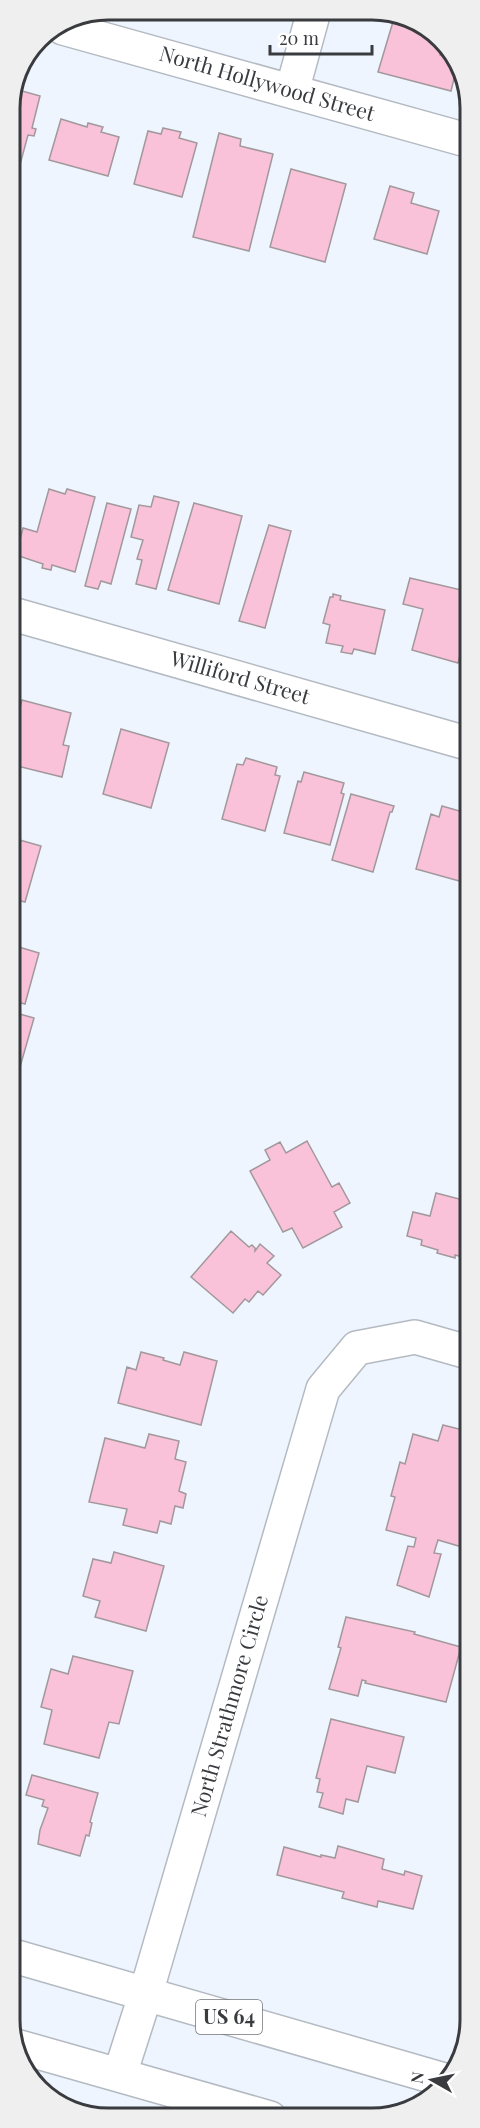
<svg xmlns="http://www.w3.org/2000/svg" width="480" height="2128" font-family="'Playfair Display',serif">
	<rect width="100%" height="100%" fill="#eff5fe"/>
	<path fill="#f9c2d9" stroke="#a2989c" stroke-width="1.5" d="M395 15 407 18 444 41 440 55 453 58 457 66 451 91 378 72Z
		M16 86 22 87V91L40 96 32 128 36 129 34 136 28 135 12 194H9V102Z
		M61 119 87 127 88 123 103 127 101 132 119 137 108 176 49 160Z
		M163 128 181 132 179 138 197 143 182 197 134 184 148 131 161 134Z
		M219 133 241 139 240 146 273 154 249 251 193 237Z
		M291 169 346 184 325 262 270 247Z
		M390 186 414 193 411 203 439 211 427 254 374 239Z
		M9 477 16 479 9 504Z
		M49 489 65 494 67 489 95 497 75 572 52 565 51 570 42 568 43 564 16 555 23 528 37 532Z
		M154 496 179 502 156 589 136 584 142 560 137 559 143 540 131 537 139 505 151 507Z
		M107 503 131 509 111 584 101 581 98 589 85 586Z
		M194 503 242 516 219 604 168 590Z
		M269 525 291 531 265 628 239 621Z
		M410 578 470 592V617L458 663 412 650 423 609 403 604Z
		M333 594 341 596 340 600 385 610 375 654 354 649 352 654 341 652 343 646 326 643 330 625 323 623 330 597H333Z
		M22 700 71 713 63 745 69 746 62 777 9 764V718L17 720Z
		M121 729 169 743 151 808 103 794Z
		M246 758 277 767 275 775 280 776 265 831 222 819 237 764 243 765Z
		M304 772 344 783 341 793 344 794 330 845 284 833 298 781 301 782Z
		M351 794 394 806 392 812H390L373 872 332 860Z
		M442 806 470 814V884L416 869 431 814 439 817Z
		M9 837 41 846 25 902 9 898Z
		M9 944 39 953 25 1004 9 1000Z
		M9 1011 34 1018 20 1067 9 1064Z
		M10 1084 15 1086 10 1105Z
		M307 1141 332 1187 339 1183 350 1203 334 1212 342 1227 303 1248 292 1228 283 1232 250 1171 270 1160 265 1150 280 1142 286 1153Z
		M436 1193 471 1202V1259L455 1255V1258L437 1253 438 1250 421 1245 422 1240 407 1236 413 1212 430 1216Z
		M231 1231 249 1247 252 1245 255 1248V1251L260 1244 274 1256 267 1263 281 1275 263 1295 258 1291 249 1302 245 1299 233 1313 191 1277Z
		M141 1352 164 1358 163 1360 180 1365 184 1352 217 1361 201 1425 118 1403 127 1367 136 1370Z
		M443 1425 471 1432V1516L462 1547 438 1540 434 1553 441 1554 429 1597 397 1585 408 1546 414 1547 416 1538 386 1530 395 1497 391 1496 400 1462 405 1464 413 1434 438 1441Z
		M149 1434 179 1441 175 1459 186 1462 179 1491 186 1494 183 1508 175 1506 171 1524 160 1521 157 1533 123 1525 127 1509 89 1502 105 1438 145 1448Z
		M114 1552 164 1566 146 1631 95 1617 100 1601 83 1596 93 1559 111 1563Z
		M346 1617 415 1632 414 1634 461 1647 446 1702 365 1683 366 1681 362 1680 358 1696 329 1689 341 1648 338 1647Z
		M73 1656 133 1671 119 1724 109 1722 99 1758 44 1744 52 1710 41 1707 51 1669 68 1674Z
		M331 1719 404 1737 395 1773 367 1766 358 1802 346 1799 343 1814 319 1807 323 1793 317 1792 320 1779 316 1778Z
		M32 1775 98 1793 90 1822 92 1823 89 1836 86 1835 80 1856 38 1844 40 1830 48 1808 42 1806 44 1800 26 1795Z
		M338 1846 384 1859 382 1869 404 1875 405 1871 422 1876 413 1909 378 1901 377 1907 342 1898 344 1892 277 1875 284 1847 321 1857V1855L335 1858Z"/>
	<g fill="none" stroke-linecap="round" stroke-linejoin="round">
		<g stroke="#b4bac2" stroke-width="36">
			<path id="minor" d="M292 91 314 11
				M9 613 470 744
				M120 2074 146 1993 323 1389 357 1348 415 1337 471 1353"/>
		</g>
		<g stroke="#b4bac2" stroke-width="36">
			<path id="major" d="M63 28 470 141
				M10 1955 448 2081
				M16 2046 270 2118"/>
		</g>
		<use href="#minor" stroke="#fff" stroke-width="33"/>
		<use href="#major" stroke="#fff" stroke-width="33"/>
	</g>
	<g text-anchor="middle" stroke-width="4.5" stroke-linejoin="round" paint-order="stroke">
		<rect fill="#fff" stroke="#747679" stroke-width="1.5" x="196" y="2000" width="66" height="34" rx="4.5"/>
		<g font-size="20" font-weight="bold" fill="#393b3f">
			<text x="229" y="2024">US 64</text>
		</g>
		<g font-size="21" fill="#393b3f" stroke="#fff">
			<text transform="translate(267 84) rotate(16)" y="7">North Hollywood Street</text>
			<text transform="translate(240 678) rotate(16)" y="7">Williford Street</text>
			<text transform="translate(230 1706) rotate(-74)" y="7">North Strathmore Circle</text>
		</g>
	</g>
	<path d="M0 0H480V2128H0ZM108 20H372A88 88 0 0 1 460 108V2020A88 88 0 0 1 372 2108H108A88 88 0 0 1 20 2020V108A88 88 0 0 1 108 20Z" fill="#efeff0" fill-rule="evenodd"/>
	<path fill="none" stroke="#393b3f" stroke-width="3" d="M108 20H372A88 88 0 0 1 460 108V2020A88 88 0 0 1 372 2108H108A88 88 0 0 1 20 2020V108A88 88 0 0 1 108 20Z"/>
	<g transform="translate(432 2080) rotate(279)" stroke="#ffffff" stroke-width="4.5" paint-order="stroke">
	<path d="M0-4.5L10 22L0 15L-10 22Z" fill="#393b3f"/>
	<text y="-9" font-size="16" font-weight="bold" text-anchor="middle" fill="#393b3f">N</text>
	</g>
	<path d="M270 45v9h102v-9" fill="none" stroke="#393b3f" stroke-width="3"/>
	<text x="279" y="45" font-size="18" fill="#393b3f" stroke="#ffffff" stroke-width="4.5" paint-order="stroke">20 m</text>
</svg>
